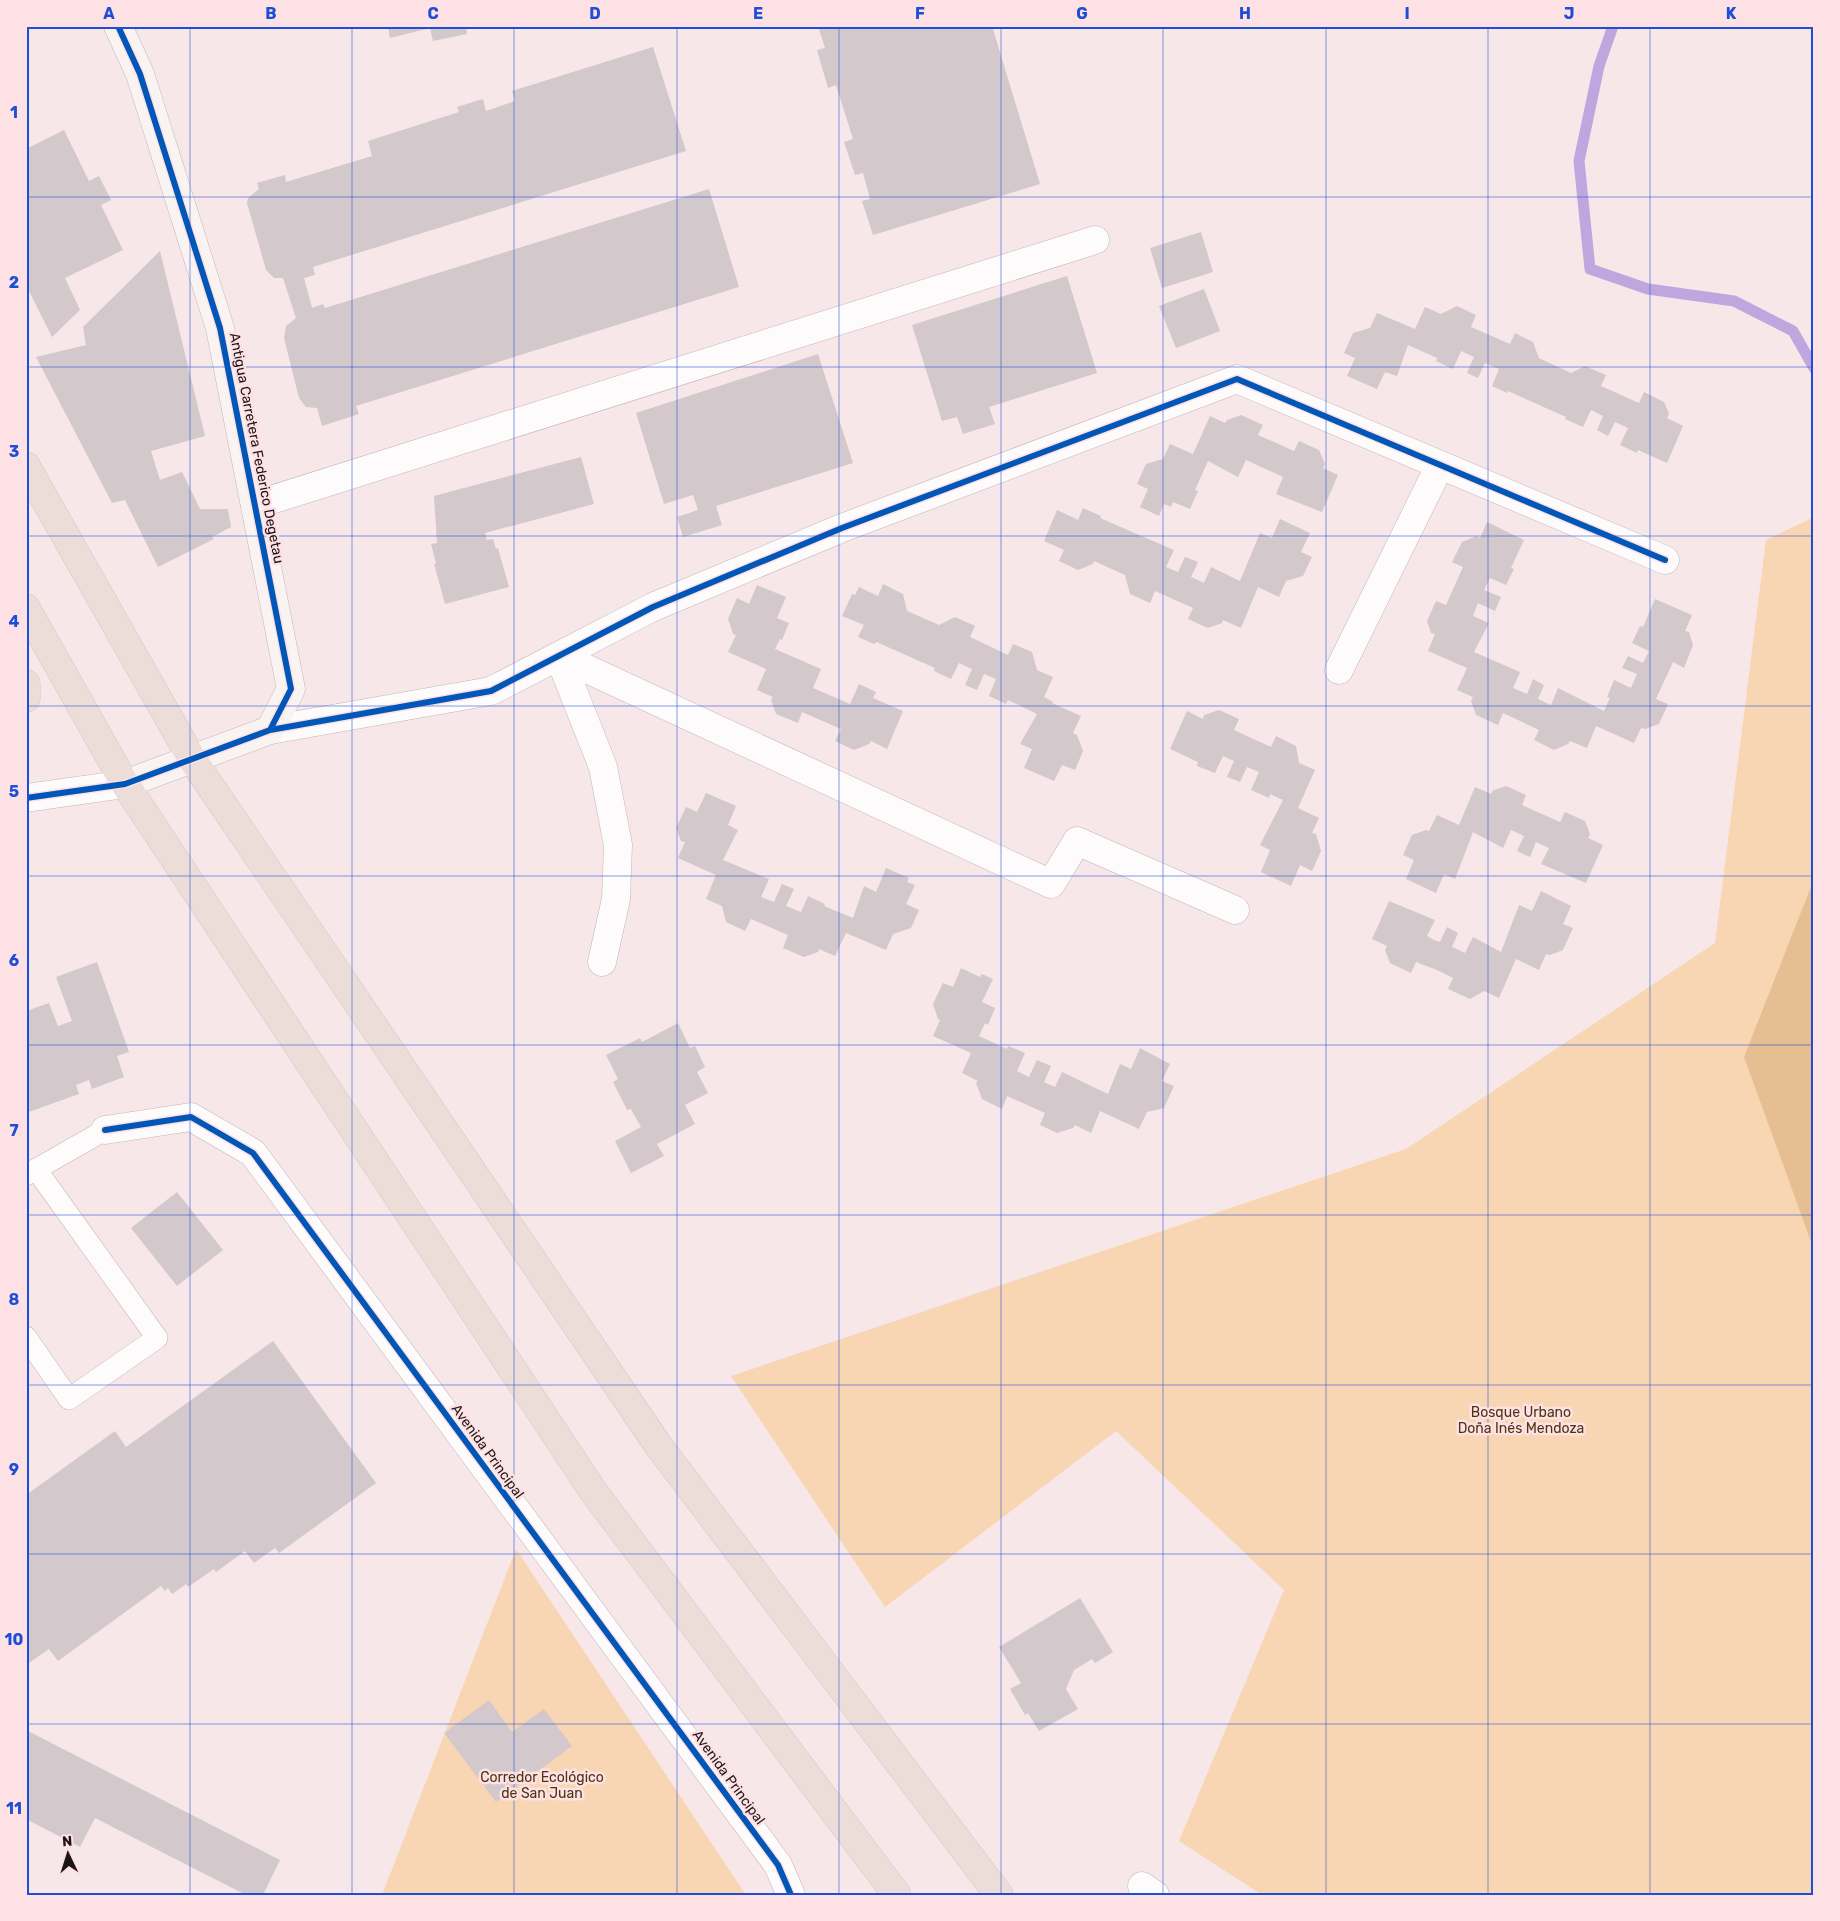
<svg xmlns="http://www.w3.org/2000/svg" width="1840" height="1921" font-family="Rubik,sans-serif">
	<rect width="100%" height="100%" fill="#f7e7e9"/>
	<path fill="#f8d6b3" d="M1814 517V1895H1262L1179 1841 1284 1590 1116 1431 885 1607 731 1376 1406 1149 1715 943 1766 540Z
		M516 1549 746 1895H382Z"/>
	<path fill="#e5bf92" d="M1814 879V1250L1744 1057Z"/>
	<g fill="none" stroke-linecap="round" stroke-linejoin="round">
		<path stroke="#c1a5de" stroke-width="11" d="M1613 26 1599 66 1579 161 1590 269 1648 289 1734 301 1793 331 1814 368"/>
	</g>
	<path fill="#d3c8cb" d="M388 26H466L467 34 433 41 430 28 390 38Z
		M818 26H992L1040 184 873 235 862 201 870 199 863 173 855 175 844 142 853 139 836 85 828 88 817 50 825 48Z
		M653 47 686 151 313 267 315 275 304 278 312 308 323 304 325 308 709 189 739 287 356 406 359 414 322 426 317 408 306 407 299 398 284 338 286 326 296 318 283 278H274L266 270 247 203 248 198 259 189 257 183 285 175 286 182 372 156 368 141 459 112 457 107 483 99 486 111 515 101 512 91Z
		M64 130 89 181 99 176 111 200 101 205 123 250 65 278 80 310 52 337 26 285V149Z
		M1201 232 1213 272 1162 288 1150 248Z
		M160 251 205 436 151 451 160 480 182 472 200 509H228L231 527 212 537 214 539 158 567 125 500 112 503 36 357 86 345 83 327Z
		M1067 276 1097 373 989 407 995 424 963 434 957 417 942 421 912 325Z
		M1204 289 1220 331 1176 348 1159 306Z
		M1457 306 1476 315 1471 327 1510 344 1515 333 1533 342 1539 358 1571 373 1585 366 1606 375 1601 386 1639 403 1644 392 1664 402 1669 414 1667 418 1683 426 1667 463 1638 450 1637 453 1620 445 1628 428 1615 422 1608 436 1597 430 1603 416 1591 410 1583 427 1565 419 1566 417 1508 391 1507 393 1492 386 1499 369 1485 363 1478 378 1467 373 1474 357 1461 351 1453 369 1436 361 1437 358 1408 345 1397 376 1385 372 1377 389 1347 376 1355 358 1344 353 1353 333 1370 328 1377 313 1415 329 1425 307 1441 314Z
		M818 354 853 463 716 506 722 525 683 537 677 517 698 510 693 495 664 504 636 413Z
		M1241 415 1263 425 1258 435 1294 451 1299 441 1319 450 1325 464 1323 468 1338 475 1322 512 1276 494 1283 477 1246 460 1238 477 1208 461 1195 490 1198 491 1190 509 1173 502 1171 507 1164 504 1159 516 1140 507 1148 489 1137 484 1146 464 1163 459 1170 444 1193 454 1210 416 1225 423 1227 420Z
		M581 457 594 504 485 533 487 540 493 539 496 549 498 548 509 587 445 604 434 564 436 563 431 544 437 543 434 496Z
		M1083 508 1101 516 1100 518 1174 550 1166 567 1178 572 1185 557 1198 562 1191 577 1204 583 1211 567 1240 581 1260 533 1272 538 1280 519 1310 533 1301 552 1312 557 1303 576 1286 581 1279 597 1258 587 1241 628 1223 620 1222 623 1208 628 1188 619 1193 608 1155 591 1150 603 1130 594 1125 575 1094 561 1093 564 1078 570 1059 561 1064 550 1044 541 1057 510 1078 520Z
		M1487 522 1524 540 1511 568 1514 569 1506 585 1490 578 1484 590 1501 597 1495 611 1478 603 1473 616 1489 623 1474 652 1520 672 1513 688 1527 694 1533 679 1544 685 1538 699 1551 705 1558 688 1604 711 1610 698 1607 697 1614 680 1631 688 1637 674 1622 668 1628 656 1643 663 1649 651 1632 643 1640 626 1643 627 1655 599 1692 615 1685 631 1689 632 1693 645 1684 668 1673 662 1656 699 1668 704 1659 724 1645 729 1641 728 1634 743 1596 726 1587 748 1570 741 1568 744 1554 750 1534 740 1539 730 1503 713 1498 725 1476 715 1471 701 1473 697 1457 690 1467 668 1428 651 1435 634 1431 633 1427 621 1436 601 1446 605 1463 567 1452 562 1462 542 1476 536 1480 538Z
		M883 584 903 594 907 611 939 625 955 617 975 626 970 637 1008 655 1013 644 1032 652 1037 670 1053 677 1044 697 1053 702 1052 703 1081 716 1073 733 1077 735 1083 751 1075 770 1062 765 1054 781 1024 768 1032 749 1020 744 1037 714 1008 700 1006 704 989 696 996 679 984 674 977 690 965 685 972 669 959 663 951 679 934 671 935 668 881 644 877 642 874 644 858 637 864 625 842 616 852 594 855 595 859 587 878 596Z
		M757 585 786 597 777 618 789 623 782 640 780 639 775 649 821 669 813 688 850 704 859 684 876 692 873 698 903 711 887 749 871 741 869 744 854 750 835 741 841 729 802 712 798 723 776 714 771 700 773 697 757 690 766 669 728 652 736 635 733 634 728 619 737 598 749 604Z
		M1219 710 1239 719 1234 730 1271 747 1276 736 1296 746 1299 763 1315 770 1298 808 1319 818 1312 833 1316 834 1321 851 1312 871 1300 865 1291 886 1261 872 1270 850 1260 845 1283 800 1270 794 1269 798 1251 790 1259 772 1247 767 1240 782 1227 777 1234 761 1223 756 1215 773 1197 766 1198 762 1170 749 1187 711 1203 719 1204 715Z
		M1506 786 1526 795 1522 805 1560 822 1565 812 1585 821 1590 834 1588 838 1603 845 1586 883 1541 864 1549 848 1536 842 1530 857 1517 851 1524 836 1511 830 1503 848 1473 832 1455 879 1444 874 1436 893 1406 879 1414 860 1403 855 1412 835 1426 830 1429 831 1437 815 1459 825 1475 787 1491 794 1492 791Z
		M706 793 736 806 728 825 738 830 723 860 769 879 761 897 774 902 782 884 794 889 786 906 801 912 808 896 825 904 824 906 853 918 864 886 876 892 886 868 909 878 907 882 915 885 906 904 919 910 911 928 893 934 886 950 846 933 835 956 819 949 818 952 804 957 783 948 788 935 751 919 745 931 726 922 722 906 706 899 716 875 678 858 685 842 681 841 676 828 686 807 697 812Z
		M1541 891 1571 906 1563 924 1573 928 1563 950 1550 955 1546 954 1539 970 1516 959 1499 998 1484 991 1470 999 1448 989 1453 978 1437 970 1416 962 1411 973 1390 963 1385 950 1387 946 1372 939 1389 901 1435 920 1427 936 1434 940 1440 942 1447 927 1458 933 1452 947 1465 953 1473 937 1501 952 1519 905 1532 911Z
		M97 962 129 1052 117 1056 124 1077 92 1089 89 1080 76 1085 79 1094 26 1113V1011L49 1003 58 1026 72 1021 56 977Z
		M961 968 980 977 982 974 993 979 982 1002 995 1008 988 1025 985 1023 979 1036 1007 1049 1008 1046 1025 1053 1017 1071 1029 1077 1037 1060 1051 1066 1044 1082 1055 1087 1062 1072 1108 1094 1120 1064 1131 1069 1140 1048 1170 1064 1162 1081 1174 1086 1164 1108 1147 1112 1139 1129 1100 1111 1091 1133 1075 1125 1073 1128 1057 1133 1040 1125 1045 1113 1007 1096 1002 1109 982 1099 976 1083 978 1081 962 1073 971 1053 933 1036 940 1020 938 1019 933 1004 943 983 953 987Z
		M678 1023 690 1048 695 1046 705 1067 697 1072 708 1093 685 1105 695 1124 657 1144 664 1156 631 1173 615 1141 641 1127 631 1109 627 1110 613 1082 618 1079 606 1055 640 1038 642 1042Z
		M177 1192 223 1250 177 1286 131 1228Z
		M273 1341 376 1483 279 1553 275 1548 254 1563 245 1551 216 1572 214 1569 188 1587 186 1584 172 1594 168 1588 165 1591 161 1586 58 1661 49 1649 26 1665V1495L115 1431 126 1447Z
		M1080 1598 1113 1652 1095 1663 1092 1659 1074 1670 1066 1689 1078 1709 1039 1731 1028 1713 1025 1715 1010 1689 1021 1683 999 1647Z
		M489 1700 512 1732 544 1709 572 1746 496 1802 444 1733Z
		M26 1730 280 1860 263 1895H246L95 1818 80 1847 26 1819Z"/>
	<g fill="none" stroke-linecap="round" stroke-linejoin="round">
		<g stroke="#c2b6b8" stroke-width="22">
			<path id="lane" d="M26 1175 105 1130
				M26 1337 69 1399 157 1338 36 1169"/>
		</g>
		<g stroke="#c2b6b8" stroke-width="29">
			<path id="street" d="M255 505 1095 240
				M559 656 1051 884 1077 841 1235 910
				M559 656 603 767 618 845 616 899 602 962
				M1339 670 1440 465
				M270 730 491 691 653 607 842 528 1237 379 1665 560
				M26 798 125 784
				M105 1130 191 1117 253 1153 778 1865 791 1895
				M1142 1886 1155 1895"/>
		</g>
		<g stroke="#c2b6b8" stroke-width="29">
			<path id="secondary" d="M118 26 140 74 220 328 291 689 270 730 125 784"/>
		</g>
		<g stroke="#cfc7c8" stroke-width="29">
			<path id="highway" d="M26 466 192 759 658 1445 999 1895
				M26 608 125 784 593 1491 897 1895
				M26 684V698"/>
		</g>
		<use href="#lane" stroke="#fefbfc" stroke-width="21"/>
		<use href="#street" stroke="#fefbfc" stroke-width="28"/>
		<use href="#secondary" stroke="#f9f3f2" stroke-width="28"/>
		<use href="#highway" stroke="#ecddd8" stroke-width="28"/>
		<g stroke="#fde1e4" stroke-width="9">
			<path id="cycleway" d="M270 730 491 691 653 607 842 528 1237 379 1665 560
				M26 798 125 784 270 730 291 689 220 328 140 74 118 26
				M105 1130 191 1117 253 1153 778 1865 791 1895"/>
		</g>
		<use href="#cycleway" stroke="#0057b8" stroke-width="6"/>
	</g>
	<path fill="none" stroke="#1d4ed8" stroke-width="1" stroke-opacity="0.55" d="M190 26V1895M352 26V1895M514 26V1895M677 26V1895M839 26V1895M1001 26V1895M1163 26V1895M1326 26V1895M1488 26V1895M1650 26V1895M26 197H1814M26 367H1814M26 536H1814M26 706H1814M26 876H1814M26 1045H1814M26 1215H1814M26 1385H1814M26 1554H1814M26 1724H1814"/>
	<g text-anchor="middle" stroke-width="5" stroke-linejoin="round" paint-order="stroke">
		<g font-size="14" fill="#1d1415" stroke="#fde1e4">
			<text transform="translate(257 448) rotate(79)" y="5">Antigua Carretera Federico Degetau</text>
			<text transform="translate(488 1451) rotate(54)" y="5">Avenida Principal</text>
			<text transform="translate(729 1777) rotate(54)" y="5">Avenida Principal</text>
		</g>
		<g font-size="14" fill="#4d3512" stroke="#fde1e4">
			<text x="1521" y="1417">Bosque Urbano<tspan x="1521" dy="16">Doña Inés Mendoza</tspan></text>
			<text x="542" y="1782">Corredor Ecológico<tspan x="542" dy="16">de San Juan</tspan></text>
		</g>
	</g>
	<rect width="1840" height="1921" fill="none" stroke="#fde1e4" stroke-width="55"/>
	<g transform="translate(68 1854) rotate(356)" stroke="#fde1e4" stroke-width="4" paint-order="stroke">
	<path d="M0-4L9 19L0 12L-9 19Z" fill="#1d1415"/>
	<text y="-8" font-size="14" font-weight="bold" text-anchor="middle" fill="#1d1415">N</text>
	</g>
	<rect x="28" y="28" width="1784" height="1866" fill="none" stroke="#1d4ed8" stroke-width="2"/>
	<g font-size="16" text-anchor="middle" font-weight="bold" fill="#1d4ed8">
		<text x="109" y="19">A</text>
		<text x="271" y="19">B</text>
		<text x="433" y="19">C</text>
		<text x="595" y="19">D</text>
		<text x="758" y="19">E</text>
		<text x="920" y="19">F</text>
		<text x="1082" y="19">G</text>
		<text x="1245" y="19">H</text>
		<text x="1407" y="19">I</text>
		<text x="1569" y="19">J</text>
		<text x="1731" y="19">K</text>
		<text x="14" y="118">1</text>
		<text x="14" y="288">2</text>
		<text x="14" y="457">3</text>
		<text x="14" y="627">4</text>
		<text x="14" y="797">5</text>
		<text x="14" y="966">6</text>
		<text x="14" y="1136">7</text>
		<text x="14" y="1305">8</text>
		<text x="14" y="1475">9</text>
		<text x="14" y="1645">10</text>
		<text x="14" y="1814">11</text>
	</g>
</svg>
